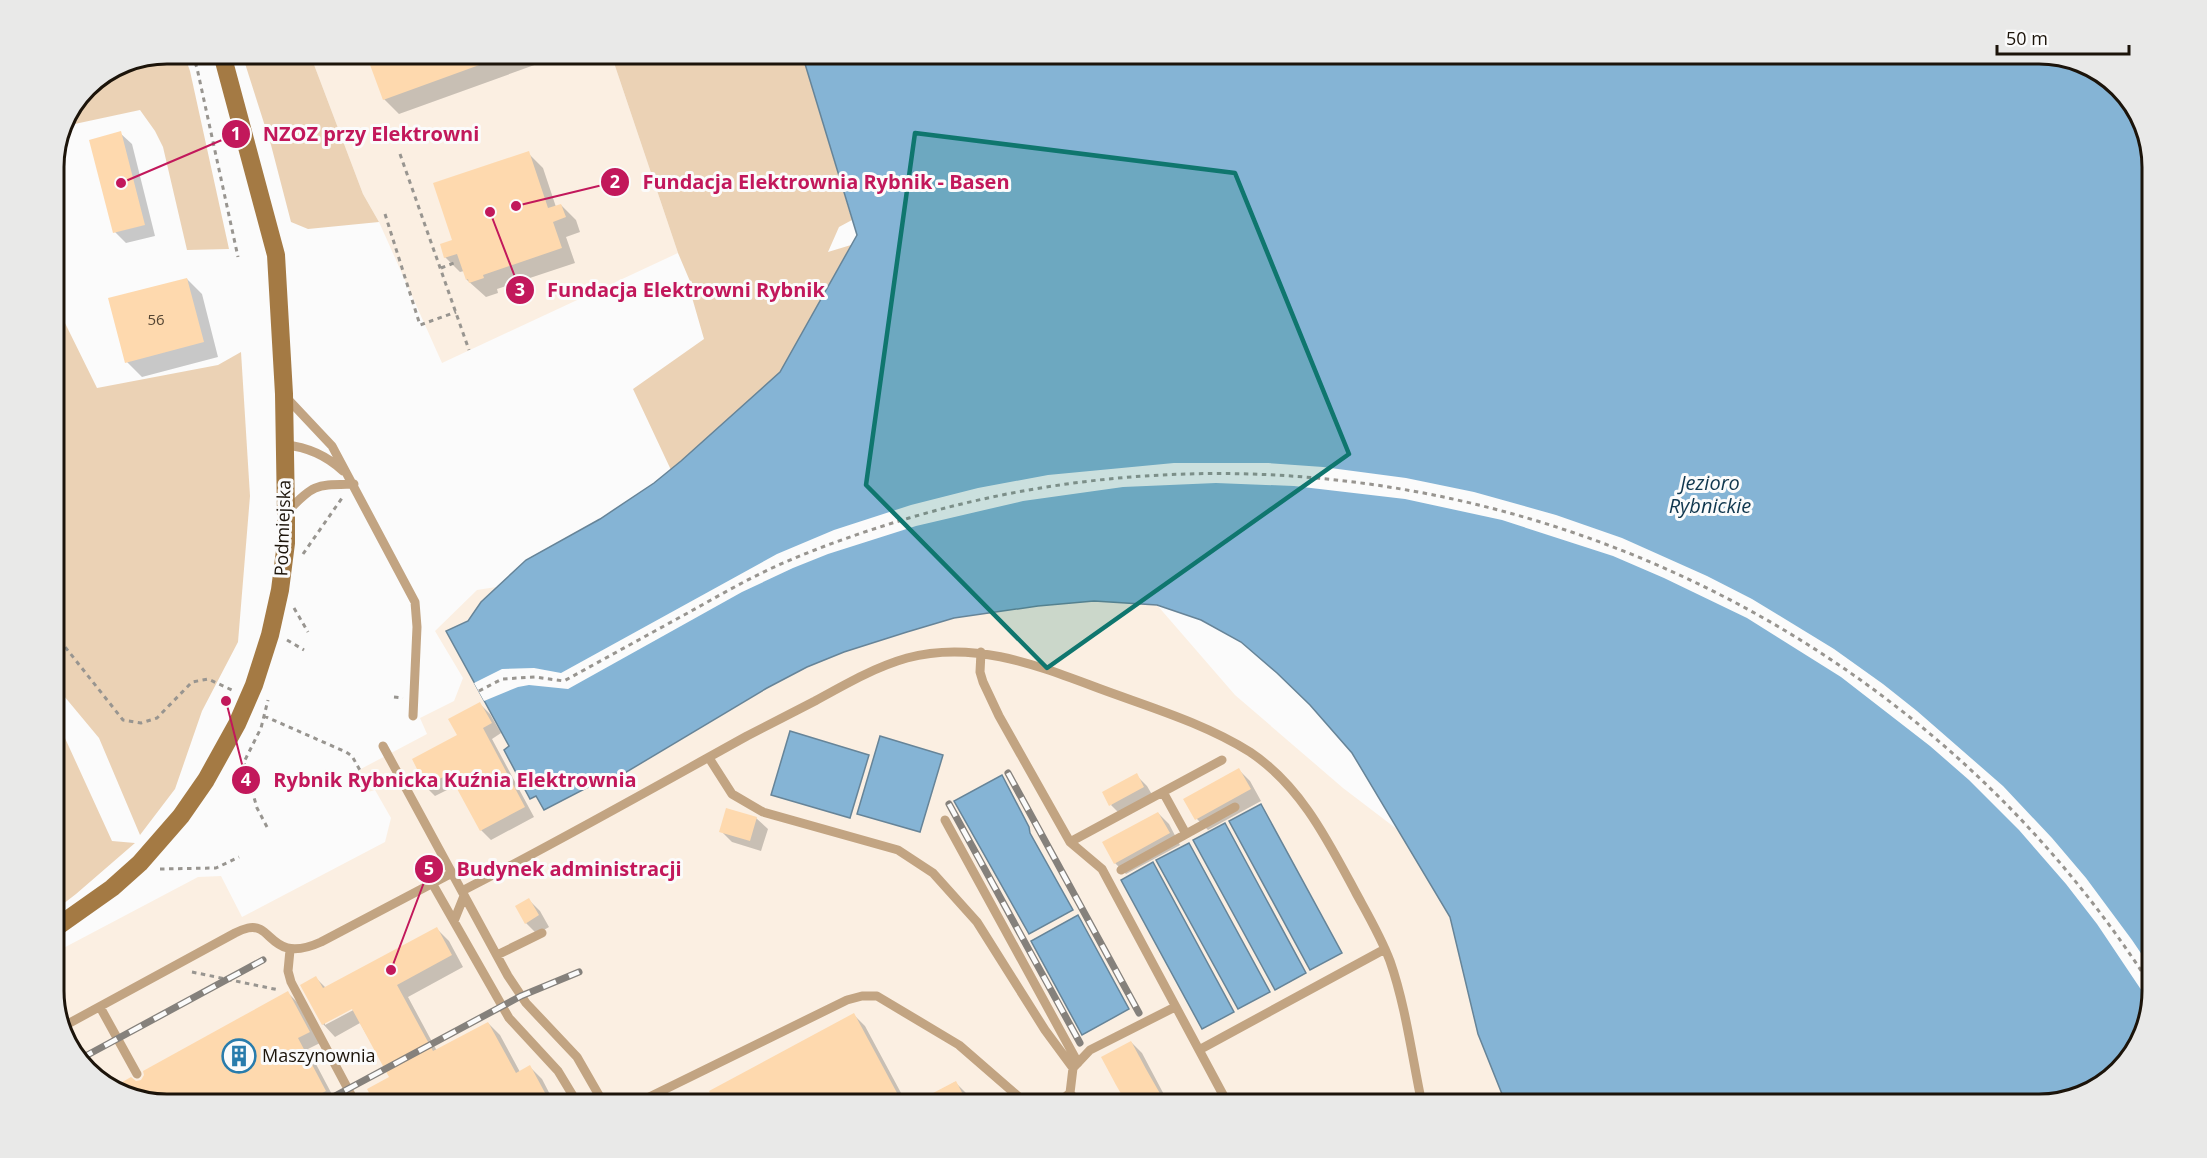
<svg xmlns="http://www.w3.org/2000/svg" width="2207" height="1158" font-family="'Open Sans',sans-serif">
	<rect width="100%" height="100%" fill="#fbfbfb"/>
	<path fill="#fbefe2" d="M310 54H611L678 253 442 363 379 222 363 194Z
		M496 587 481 602 468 621 446 631 509 746 505 751 530 798 536 796 544 810 594 784 603 785 767 688 807 667 844 652 954 618 992 612 1057 603 1094 601 1157 605 1235 695 1343 788 1465 881 1581 1104H167L117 1092 73 1053 54 998V953L198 877 221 876 242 917 385 842 391 818 375 790 368 792 357 771 427 734 420 718 454 701 463 678 435 631 477 590Z"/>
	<path fill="#ebd2b5" d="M167 54H184L190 71 229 249 187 250 163 147 155 131 140 110 70 125 87 87 124 63Z
		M242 54H310L363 194 379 222 308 229 291 222 271 145Z
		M611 54H802L852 220 839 227 828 252 851 245 780 372 671 470 633 389 704 339 689 287 692 286 678 253Z
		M54 297 64 321 97 388 218 365 241 352 250 496 238 642 202 711 175 789 140 835 99 738 54 684Z
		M54 718 59 725 112 841 135 843 76 894 54 911Z"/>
	<path fill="#85b4d5" stroke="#668498" stroke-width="1.5" d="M802 54H2040L2090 66 2134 105 2153 160V991L2141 1041 2102 1085 2040 1104H1506L1478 1034 1450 917 1352 753 1310 705 1277 673 1241 642 1201 620 1157 605 1094 601 1038 606 954 618 907 632 844 652 807 667 767 688 603 786 594 784 544 810 536 796 530 799 504 750 509 746 446 631 468 621 481 602 526 560 600 519 654 483 681 461 780 372 857 235Z
		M790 731 869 755 850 818 771 795Z
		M880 736 943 755 920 832 857 814Z
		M1002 775 1029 827 1030 833 1073 910 1029 934 954 801Z
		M1261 804 1342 953 1310 970 1229 821Z
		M1225 823 1306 973 1275 990 1193 840Z
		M1189 843 1270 992 1238 1009 1156 860Z
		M1153 862 1234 1012 1202 1029 1121 880Z
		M1078 915 1129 1009 1082 1035 1031 941Z"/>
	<path fill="#fbfbfb" d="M1174 463H1268L1323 467 1406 478 1474 492 1556 515 1622 538 1707 576 1752 599 1834 649 1883 684 1917 711 2003 786 2052 838 2086 878 2132 940 2153 971V991L2150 1003 2097 924 2066 884 2019 830 1969 780 1930 746 1841 677 1747 618 1664 578 1613 556 1502 520 1405 499 1294 486 1216 483 1123 487 1023 501 916 526 828 554 793 568 742 592 568 689 529 685 518 687 484 701 474 683 502 669 534 668 561 673 777 554 834 530 911 505 978 488 1048 475Z"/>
	<path fill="#0003" fill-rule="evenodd" d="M368 54H565L399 114 384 99Z
		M120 133 132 144 155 236 126 243 115 232Z
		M528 153 543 168 556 207 561 205 576 220 580 232 566 237 575 263 497 289 498 293 486 297 467 280 464 271 460 272 445 257 454 241Z
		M187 279 202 294 218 357 142 377 127 362Z
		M480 704 490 714 501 733 492 739 534 817 491 840 481 830 457 785 435 796 425 786Z
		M1239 770 1250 781 1261 801 1208 830 1197 819 1185 799Z
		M1136 775 1147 786 1154 798 1122 816 1111 805Z
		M1158 813 1169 824 1180 845 1126 874 1115 863 1104 843Z
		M756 818 768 829 761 851 732 842 721 831Z
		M529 900 540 911 549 927 537 934 526 923Z
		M437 929 449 941 463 967 408 997 437 1051 488 1023 500 1035 520 1072 530 1067 542 1079 555 1104H377L391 1078 360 1023 335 1037 323 1024 316 978 326 988ZM358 1004 359 1007 325 1025V1022Z
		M288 993 299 1004 320 1043 308 1049 336 1102 333 1104H167L117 1092 113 1089 133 1082H140Z
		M854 1015 865 1026 907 1104H708Z
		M1131 1042 1142 1053 1169 1104H1129Z
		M955 1082 966 1093 972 1104H915Z
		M1006 1097 1013 1104H993Z"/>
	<path fill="#fed9ae" d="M366 54H504V56L383 100Z
		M121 131 145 225 113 233 89 140Z
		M529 151 548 208 561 204 566 217 553 222 562 248 483 275 484 278 469 283 468 279 466 280 457 254 444 258 440 244 452 240 433 183Z
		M187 278 204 342 125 363 108 298Z
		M480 702 492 723 483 728 525 807 480 831 449 774 424 787 416 773 418 771 412 759 457 735 448 719Z
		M1239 768 1251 789 1195 820 1183 799Z
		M1137 773 1144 787 1109 806 1102 792Z
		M726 808 757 817 750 841 719 832Z
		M1158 812 1170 833 1114 864 1102 842Z
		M529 898 539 915 525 924 515 906Z
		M437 927 452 955 397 985 433 1051 488 1022 516 1073 530 1065 551 1104H375L367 1089 389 1077 352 1009 322 1025 300 985 316 976 323 988Z
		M288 991 310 1032 298 1038 326 1091 302 1104H167L117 1092 112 1088 131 1077 136 1081 141 1080 144 1075 143 1071Z
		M854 1013 903 1104H716L709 1091Z
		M1131 1041 1146 1069 1166 1104H1127L1116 1085 1101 1057Z
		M956 1081 968 1104H912Z"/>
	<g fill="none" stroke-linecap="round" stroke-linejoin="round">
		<path stroke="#989590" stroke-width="3" stroke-dasharray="4.5 4.5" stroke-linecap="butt" d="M192 54 197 68 238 257
			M400 154 469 350
			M385 214 420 325 456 312
			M441 268 454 263
			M303 554 342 498
			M294 608 308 632
			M54 633 123 720 141 723 157 718 192 682 208 679 234 691
			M287 640 304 650
			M479 691 502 679 535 677 564 681C604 659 644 637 684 615 713 599 742 582 772 568 816 548 862 532 909 518 1382 379 1890 574 2153 989
			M394 697 403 698
			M264 716 346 752 352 756 362 774
			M267 827 257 808 244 762 261 728 268 700
			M160 869 216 868 239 857
			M192 972 279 990"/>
		<path stroke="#c2a482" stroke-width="9" d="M284 395 332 446 415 602 417 627 413 716
			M285 445C308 447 326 455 343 471
			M288 511C314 483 317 485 354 484
			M981 652 980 672 983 682 999 716 1070 842 1102 869 1228 1104
			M383 746 508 976 526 1003 577 1057 604 1104
			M709 758 732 794 763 812 898 850 933 873 977 922 1045 1030 1073 1068
			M1163 792 1186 834
			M945 820 1078 1063
			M1070 842 1222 760
			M1121 870 1235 807
			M432 883 509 1018 558 1071 578 1104
			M462 891C558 842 653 788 747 736 770 724 792 713 815 701 844 685 875 667 907 658 974 640 1036 665 1098 688 1149 707 1204 723 1250 752 1301 786 1328 841 1356 893 1368 915 1381 937 1390 961 1406 1007 1412 1057 1422 1104
			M454 921 464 896
			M290 950 288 971 291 982 356 1104
			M497 955 542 933
			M100 1007 137 1074
			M64 1026 235 933C239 931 244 929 248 928 273 922 270 965 321 942L452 873
			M1199 1050 1385 949
			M1070 1093 1079 1104
			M635 1104 847 1000 862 996H877L959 1045 1027 1104
			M1057 1104 1070 1093 1073 1068 1090 1050 1175 1007"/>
		<path stroke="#a47a44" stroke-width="18" d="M54 929 112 888 140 863 181 816 206 780 237 724 254 685 270 635 280 590 286 543V513L284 394 276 255 222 54"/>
		<g stroke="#85817c" stroke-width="7">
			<path id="rail" d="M1008 773 1139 1013
				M949 804 1080 1043
				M80 1059 263 960
				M320 1104 521 996 579 972"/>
		</g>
		<use href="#rail" stroke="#fbfbfb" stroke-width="4.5" stroke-dasharray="14" stroke-linecap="butt"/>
	</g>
	<path fill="#0f766e" fill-opacity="0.2" stroke="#0f766e" stroke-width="4.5" stroke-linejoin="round" d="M915 133 1235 173 1349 454 1047 668 866 485Z"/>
	<defs>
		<g id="building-ring" transform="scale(1.725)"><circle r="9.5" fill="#fbfbfb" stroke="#297cac" stroke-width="1.5"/><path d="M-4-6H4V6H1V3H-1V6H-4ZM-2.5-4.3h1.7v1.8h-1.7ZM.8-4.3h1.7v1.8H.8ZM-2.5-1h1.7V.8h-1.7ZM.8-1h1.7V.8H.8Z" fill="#297cac"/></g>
	</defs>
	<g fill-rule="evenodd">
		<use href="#building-ring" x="239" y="1056"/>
	</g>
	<g text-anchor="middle" stroke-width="6" stroke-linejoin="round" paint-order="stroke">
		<g font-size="15" fill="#544533">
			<text x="156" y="325">56</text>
		</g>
		<g font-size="18" fill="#1c140a" stroke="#fbfbfb">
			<text transform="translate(283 528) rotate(-88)" y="6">Podmiejska</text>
		</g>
		<g font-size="18" fill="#1c140a" stroke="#fbfbfb" text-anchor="start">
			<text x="262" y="1062">Maszynownia</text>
		</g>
		<g font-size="20" font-style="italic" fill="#10374e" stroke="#fbfbfb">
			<text x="1710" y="490">Jezioro<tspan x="1710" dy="23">Rybnickie</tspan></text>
		</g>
	</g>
	<path d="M0 0H2207V1158H0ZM167 64H2039A103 103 0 0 1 2142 167V991A103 103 0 0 1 2039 1094H167A103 103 0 0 1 64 991V167A103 103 0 0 1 167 64Z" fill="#e9e9e8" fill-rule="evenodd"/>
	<path fill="none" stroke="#1c140a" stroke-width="3" d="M167 64H2039A103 103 0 0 1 2142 167V991A103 103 0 0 1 2039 1094H167A103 103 0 0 1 64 991V167A103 103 0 0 1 167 64Z"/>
	<path fill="none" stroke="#c2185b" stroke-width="2" d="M121 183L236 134M516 206L615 182M490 212L520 290M226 701L246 780M391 970L429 869"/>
	<g fill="#c2185b" stroke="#fbfbfb" stroke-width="2">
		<circle cx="121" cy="183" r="6"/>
		<circle cx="516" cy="206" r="6"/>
		<circle cx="490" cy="212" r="6"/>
		<circle cx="226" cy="701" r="6"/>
		<circle cx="391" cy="970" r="6"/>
		<circle cx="236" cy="134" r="15"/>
		<circle cx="615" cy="182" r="15"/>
		<circle cx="520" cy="290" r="15"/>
		<circle cx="246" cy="780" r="15"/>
		<circle cx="429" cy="869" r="15"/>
	</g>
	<g font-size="18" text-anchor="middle" font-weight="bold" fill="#fff">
		<text x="236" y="140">1</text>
		<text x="615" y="188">2</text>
		<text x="520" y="296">3</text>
		<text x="246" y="786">4</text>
		<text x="429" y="875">5</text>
	</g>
	<g font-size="20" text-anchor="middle" font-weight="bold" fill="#c2185b" stroke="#fbfbfb" stroke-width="6" stroke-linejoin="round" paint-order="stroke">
		<text x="371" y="141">NZOZ przy Elektrowni</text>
		<text x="826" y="189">Fundacja Elektrownia Rybnik - Basen</text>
		<text x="686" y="297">Fundacja Elektrowni Rybnik</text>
		<text x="455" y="787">Rybnik Rybnicka Kuźnia Elektrownia</text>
		<text x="569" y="876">Budynek administracji</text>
	</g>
	<path d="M1997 45v9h132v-9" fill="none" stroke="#1c140a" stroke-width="3"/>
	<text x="2006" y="45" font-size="18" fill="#1c140a" stroke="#fbfbfb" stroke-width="4.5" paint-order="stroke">50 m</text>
</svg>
